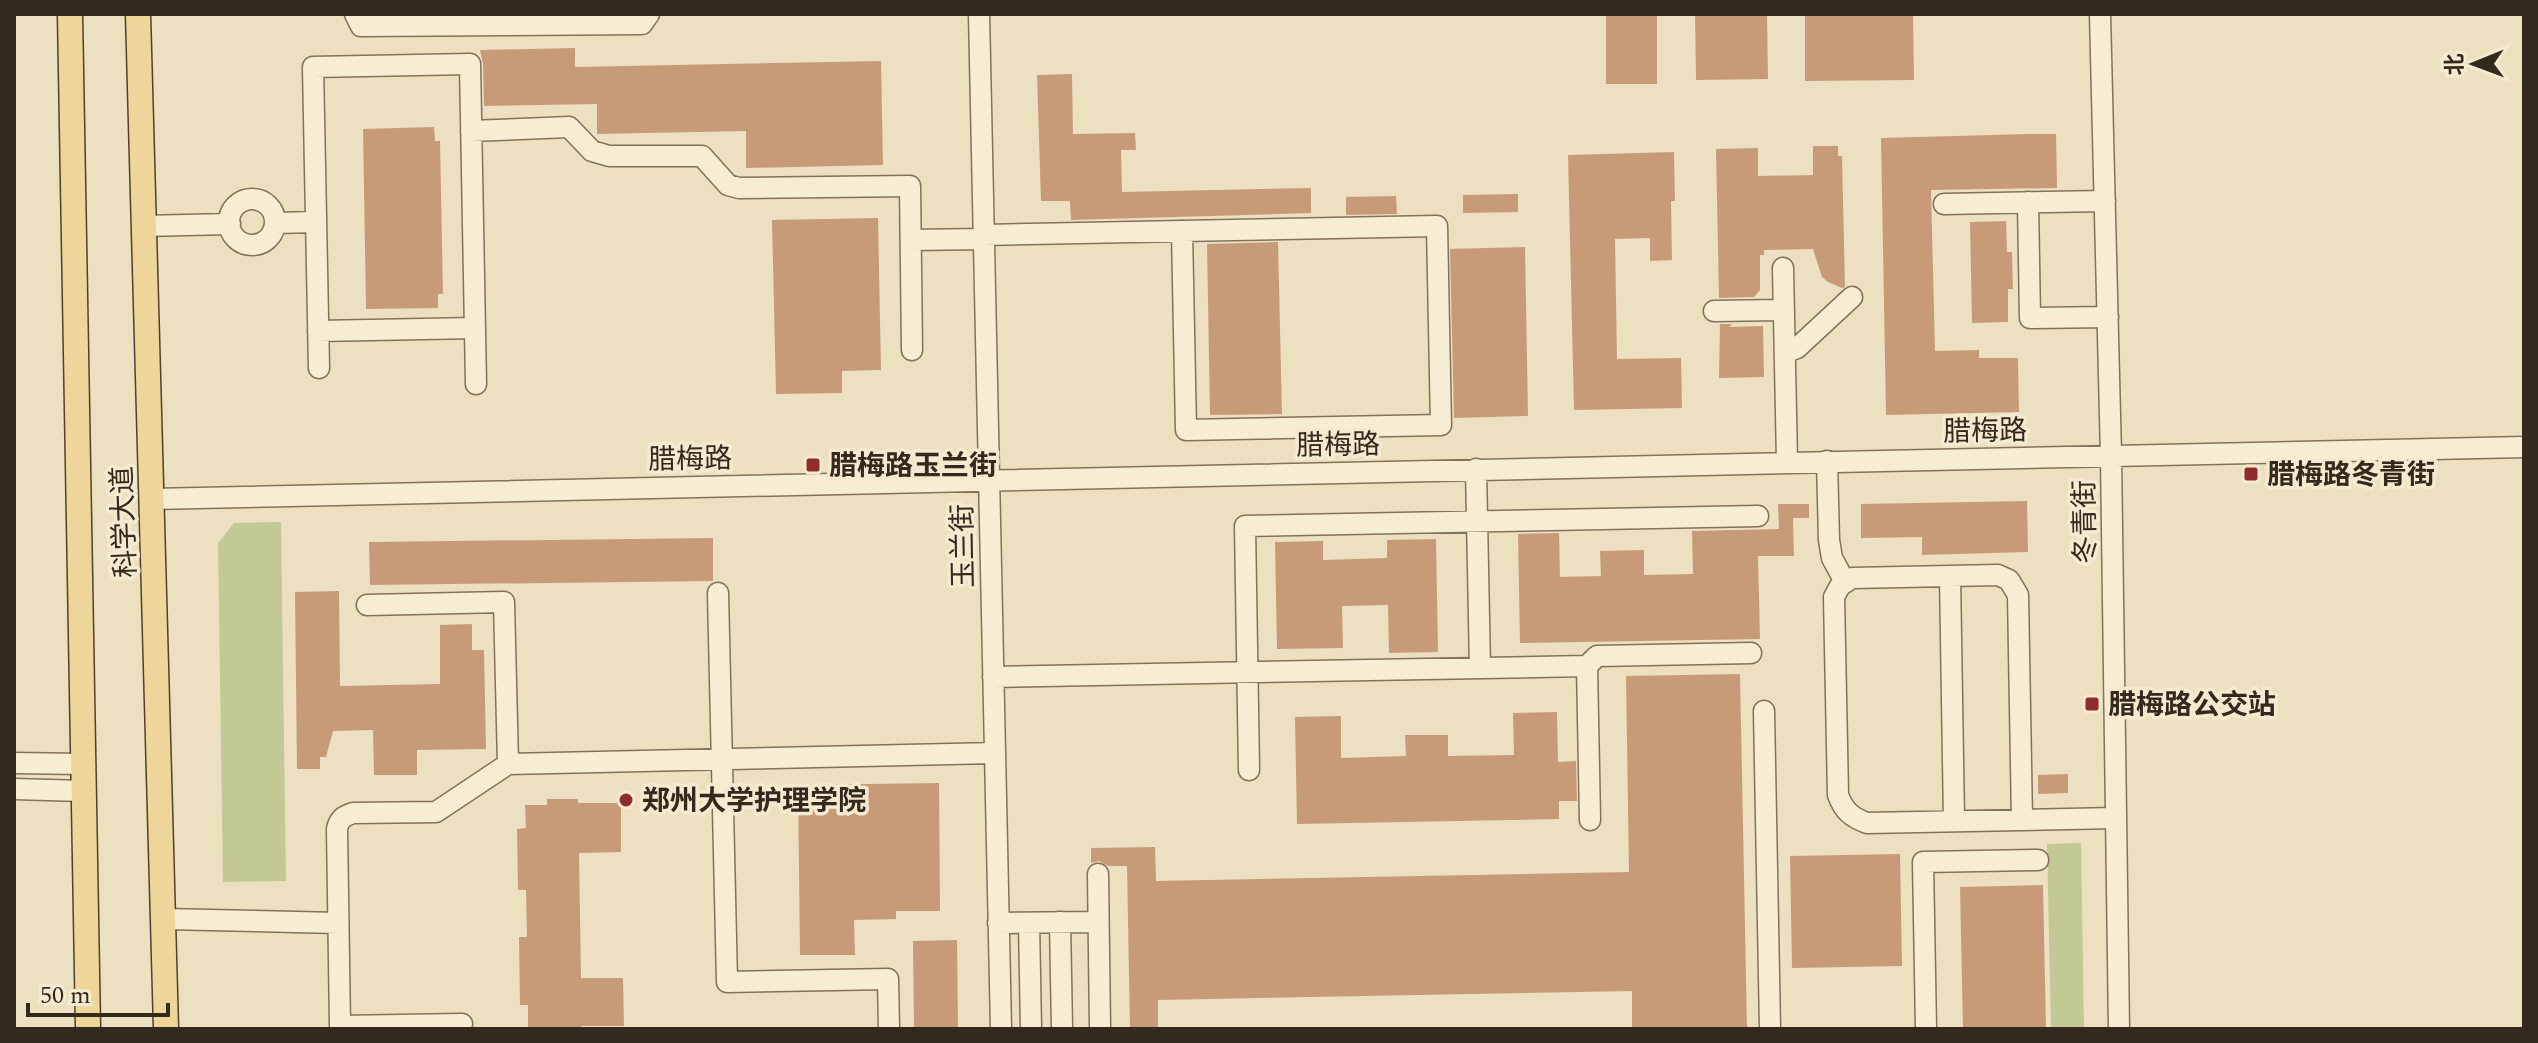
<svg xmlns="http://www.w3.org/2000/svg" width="2538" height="1043" font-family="Spectral,'Noto Sans SC',serif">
	<rect width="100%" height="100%" fill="#ece0c0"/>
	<path fill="#c2c995" d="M281 522 286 881 223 882 218 543 234 523Z
		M2081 843 2084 1029H2051L2047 844Z"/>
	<path fill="#c89b78" d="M1606 14H1657V84H1606Z
		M1695 14H1767L1768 79 1696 80Z
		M1805 14H1913L1914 80 1805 81Z
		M575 48V67L881 61 883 165 746 168V131L597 134V104L484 106 483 64 480 50Z
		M1072 74 1073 134 1135 133 1136 150H1121L1122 192 1311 188V213L1071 220 1070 201H1041L1037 75Z
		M434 127 435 141H440L443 294H438V308L366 309 363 129Z
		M2029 134H2056L2057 188 1931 190 1935 351 1979 350V358H2018L2019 412 1886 415 1881 138Z
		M1813 146H1838V156H1842L1845 287 1842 288 1828 282 1822 277 1813 249 1764 250V255H1760V290L1754 297 1719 298 1716 149 1758 148V176L1813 175Z
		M1674 152 1675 201H1671L1672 260 1650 261V238L1615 239 1617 359 1681 358 1682 408 1574 410 1568 155Z
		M1518 194V212L1463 213V195Z
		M1396 196 1397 214 1346 215V197Z
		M878 218 881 370 842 371V393L776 394 772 220Z
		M2006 221 2007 252H2012L2013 289H2008V322L1972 323 1970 222Z
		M1278 242 1282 414 1210 415 1207 244Z
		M1525 247 1528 416 1454 418 1450 249Z
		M1720 324H1732L1729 327 1763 326 1764 377 1719 378Z
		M2027 501 2028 552 1922 555V537L1861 538V504Z
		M1778 504H1809V518H1793L1794 556H1758L1760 639 1520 643 1518 534 1559 533 1560 577 1601 576 1600 551 1644 550V575L1693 574 1692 531 1779 529Z
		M713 538V581L370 585 369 542Z
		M1436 539 1438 652 1389 653 1388 605 1342 606 1343 648 1277 649 1275 542 1323 541V560L1387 558V540Z
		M339 591 340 686 440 684V625L472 624V650H484L486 749 417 750V775H374L373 730 333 731 326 757H320V769H297L295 592Z
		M1740 674 1747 1029H1632V991L1158 1000V1029H1130L1127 866H1108L1099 861 1091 863V848L1155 847 1156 881 1629 872 1626 676Z
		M1557 712 1558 762 1576 761 1577 801H1559V819L1297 824 1295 717 1341 716V758L1406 756 1405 735H1448V756L1514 755 1513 713Z
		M2068 774V793L2038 794V775Z
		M939 783 940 911H896V919L854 920 855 955H800L798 785Z
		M547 799H578V803H621V852L579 853 581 978H623L624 1026H581L582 1029 528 1027V1005H520L519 937H527L526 890H518L517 829 526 828 525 805H547Z
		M1900 854 1902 966 1792 968 1790 856Z
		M2043 885 2046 1029H1963L1960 887Z
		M957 940 958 1029H914L913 941Z"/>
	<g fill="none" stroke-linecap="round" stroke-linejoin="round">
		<g stroke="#847159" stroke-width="23">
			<path id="minor" d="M355 14 361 26 642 24 649 14
				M979 14 1001 1029
				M2100 14 2111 456 2119 1029
				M471 131 569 127 592 151 609 156H702L728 185 739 188 910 186 912 350
				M229 222a23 23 0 1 1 46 0a23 23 0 1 1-46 0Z
				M2028 202 2030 318 2108 317
				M1944 204 2105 201
				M275 223 316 222
				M143 226 230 224
				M984 235 1437 226 1441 425 1186 430 1182 231
				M911 240 984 239
				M1783 268 1787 462
				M1714 311 1784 310
				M318 331 475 328
				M1785 353 1797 348 1852 297
				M319 368 313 67 470 64 476 384
				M1827 461 1829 540 1832 558 1845 582
				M1476 469 1480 668
				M152 499 2524 447
				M1950 576 1954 821
				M718 593 727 982 888 979 889 1029
				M367 605 504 602 508 764
				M1587 666 1597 656 1751 653
				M993 677 1587 666 1590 820
				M1764 711 1770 1029
				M14 763 83 764
				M1249 770 1245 526 1758 516
				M14 789 84 791
				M2022 820 2018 595 2009 580 1998 575 1852 578 1840 586 1834 597 1838 795C1844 811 1851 817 1867 823L2115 818
				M1098 874 1100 1029
				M164 919 338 923
				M1060 922 1062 1029
				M998 923 1098 922
				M1029 923 1031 1029
				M462 1024 340 1026 337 829C339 819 344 816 353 813L436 812 508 764 995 753
				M1926 1029 1923 862 2038 860"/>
		</g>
		<g stroke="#523f2d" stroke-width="27">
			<path id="major" d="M70 14 88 1029
				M138 14 166 1029"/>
		</g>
		<use href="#minor" stroke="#f7edd3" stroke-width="20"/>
		<use href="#major" stroke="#eed599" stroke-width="24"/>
	</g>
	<g fill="#902d2c" stroke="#f4ead0" stroke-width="3">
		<rect x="805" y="457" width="16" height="16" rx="4"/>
		<rect x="2243" y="466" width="16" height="16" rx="4"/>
		<rect x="2084" y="696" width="16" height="16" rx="4"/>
		<circle cx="626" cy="800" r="8"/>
	</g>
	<g text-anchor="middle" stroke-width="7" stroke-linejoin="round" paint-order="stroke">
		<g font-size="28" fill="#34291d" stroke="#f4ead0">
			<text transform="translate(1985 430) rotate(-1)" y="10">腊梅路</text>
			<text transform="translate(1338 444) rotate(-1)" y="10">腊梅路</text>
			<text transform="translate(690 458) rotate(-1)" y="10">腊梅路</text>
			<text transform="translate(123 522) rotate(-92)" y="10">科学大道</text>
			<text transform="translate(2084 522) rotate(-91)" y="10">冬青街</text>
			<text transform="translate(962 546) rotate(-91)" y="10">玉兰街</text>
		</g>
		<g font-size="28" font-weight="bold" fill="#34291d" stroke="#f4ead0" text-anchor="start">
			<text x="829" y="475">腊梅路玉兰街</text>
			<text x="2267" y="484">腊梅路冬青街</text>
			<text x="2108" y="714">腊梅路公交站</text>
			<text x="642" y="810">郑州大学护理学院</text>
		</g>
	</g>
	<rect width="2538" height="1043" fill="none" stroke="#34291d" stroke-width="32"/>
	<g transform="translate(2474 64) rotate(269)" stroke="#f4ead0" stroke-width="6" paint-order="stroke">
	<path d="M0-6L14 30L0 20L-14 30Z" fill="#34291d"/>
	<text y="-12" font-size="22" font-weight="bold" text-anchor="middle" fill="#34291d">北</text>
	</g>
	<path d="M28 1003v12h140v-12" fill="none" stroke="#34291d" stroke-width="4"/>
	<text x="40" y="1003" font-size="24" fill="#34291d" stroke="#f4ead0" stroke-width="6" paint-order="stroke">50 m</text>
</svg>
